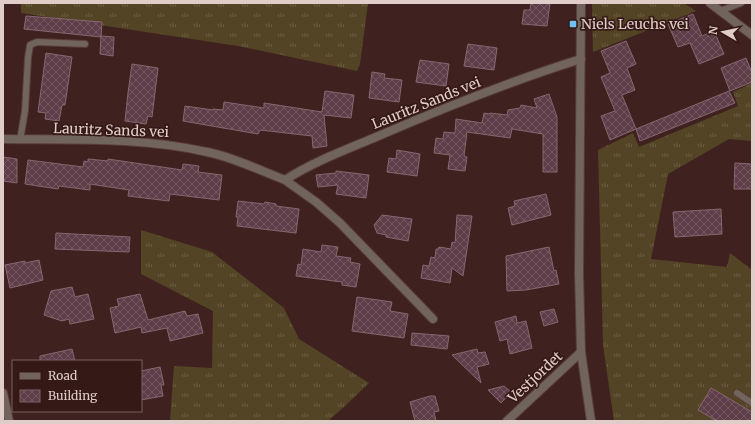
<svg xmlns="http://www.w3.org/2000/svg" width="755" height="424" font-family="Merriweather,serif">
	<defs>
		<pattern id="grass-tufts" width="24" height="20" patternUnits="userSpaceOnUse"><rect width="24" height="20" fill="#524424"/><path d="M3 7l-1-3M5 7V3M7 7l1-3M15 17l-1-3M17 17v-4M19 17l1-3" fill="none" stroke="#6b5e42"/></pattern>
		<pattern id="building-cross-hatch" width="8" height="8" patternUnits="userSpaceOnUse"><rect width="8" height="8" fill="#5c3d48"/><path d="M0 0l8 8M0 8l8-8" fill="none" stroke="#735861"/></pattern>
	</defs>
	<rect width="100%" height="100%" fill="#3f221f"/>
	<path fill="url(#grass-tufts)" d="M21 3H368L360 64 357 71 238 46 21 13Z
		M592 3H684L696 11 593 52Z
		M752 83V141L729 139 668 174 651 259 727 267 730 253 752 270V421H614L603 345 598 150 633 133 639 147 738 106 733 92Z
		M141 230 212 252 284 308 299 339 369 383 345 406 328 421H170L174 366 212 368 213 311 141 274Z"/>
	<path fill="url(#building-cross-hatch)" stroke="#886671" d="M531 3H550L547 26 522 24 524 10H530Z
		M693 14 702 36 714 31 724 54 699 64 690 43 678 47 668 24Z
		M26 16 102 22 101 37 24 29Z
		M101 36 114 37 113 56 100 54Z
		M626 41 636 64 627 68 635 90 622 95 636 129 610 140 601 116 615 111 601 77 610 73 601 51Z
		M468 44 497 48 494 70 464 66Z
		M46 53 72 57 65 105H62L59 121 45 119 46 113 38 112Z
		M746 58 752 73V82L730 91 721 68Z
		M420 60 449 64 446 86 416 82Z
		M132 64 158 68 152 117 148 116 146 124 125 121 128 93Z
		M372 72 385 74 384 78 402 80 399 102 369 98Z
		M325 91 354 95 351 118 324 115 327 146 313 148 312 136 260 130 258 134 183 121 185 106 213 110V109L223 110 224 102 264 108V103L322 112Z
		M729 91 735 103 640 141 636 129Z
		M549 94 557 117V172H543V134L512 129 510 138 467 132 464 156 467 157 465 171 448 169 450 155 434 153 436 138 443 139 444 132 455 133 456 119 482 123 484 113 490 114V113L507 115 508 110 520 108 521 105 537 108 534 99Z
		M397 150 420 154 417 176 387 172 389 158 396 159Z
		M3 157 17 159V183L3 181Z
		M88 159 108 161V159L182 170 183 164 199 166 198 172 222 175 219 200 170 194 169 201 128 196 129 190 90 184V190L59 186 58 189 25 184 28 160 83 167 84 161 88 162Z
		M735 163 752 164V189H734Z
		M336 171 369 175 366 198 336 194 338 185 318 187 316 175 336 173Z
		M546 194 551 215 512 225 508 208 515 206 514 201Z
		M238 201 264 204 265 202 276 204V206L299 209 296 233 237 226 238 217H236Z
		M721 209 722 234 675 237 673 212Z
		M382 215 412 219 408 241 386 237V235L377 233 374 225Z
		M457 215 472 216 463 276 452 268 450 283 421 278 423 265 429 266 431 257 435 258 436 249H438L439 247 451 249 452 242 455 243Z
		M56 233 130 237 129 252 55 249Z
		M322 245 338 247 336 256 351 258 350 262 360 264 356 287 342 285V282L296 276 298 264 301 265 303 249 321 252Z
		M549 247 554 271 556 270 559 284 526 290 507 291 506 256Z
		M39 260 43 280 10 288 5 265 25 261V263Z
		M72 287 75 297 88 294 94 319 70 324 69 319 62 321 44 315 51 291Z
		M140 294 148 320 185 311 187 316 198 314 203 333 170 341 167 328 142 333 141 327 115 333 110 308 119 306 117 299Z
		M357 297 392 302 390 311 408 314 404 338 352 331Z
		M554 309 558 322 544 326 540 312Z
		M516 316 517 323 526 321 532 348 510 354 507 339 500 341 495 322Z
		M412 333 449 336 447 349 411 345Z
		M72 349 75 361H40V356Z
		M477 349 478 353 485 352 489 364 477 367 481 383 452 355Z
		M160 367 164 385H161L163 396 141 400V371Z
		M504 386 511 392 501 403 488 390Z
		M711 388 752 412V421H717L698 410Z
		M430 396H435L439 411 434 412 436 421H415L410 402Z"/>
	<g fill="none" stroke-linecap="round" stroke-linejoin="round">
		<g stroke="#593d3a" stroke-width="8">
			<path id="service" d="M720 11 741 3
				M20 140 25 111 28 58 30 45 37 42 85 44
				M737 393 752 403"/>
		</g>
		<g stroke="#593d3a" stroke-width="10">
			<path id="minor" d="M3 139C69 140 143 137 207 152 233 157 259 170 285 180 313 162 345 150 376 137 443 108 511 81 581 59
				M285 180 316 202 340 223 433 319
				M3 393 9 421
				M507 421 581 352"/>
		</g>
		<g stroke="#593d3a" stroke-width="10">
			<path id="tertiary" d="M581 3 579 274 581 352 591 421
				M710 3 752 35"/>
		</g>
		<use href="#service" stroke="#71645c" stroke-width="6"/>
		<use href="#minor" stroke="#71645c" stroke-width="8"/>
		<use href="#tertiary" stroke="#71645c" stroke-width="8"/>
	</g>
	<rect fill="#72c1f5" stroke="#351916" stroke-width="1.5" x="569" y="20" width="8" height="8" rx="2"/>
	<g text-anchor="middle" stroke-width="3.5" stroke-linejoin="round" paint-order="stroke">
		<g font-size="14" fill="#e0ccc9" stroke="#351916" text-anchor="start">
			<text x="581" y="29">Niels Leuchs vei</text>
		</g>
		<g font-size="14" fill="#e0ccc9" stroke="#351916">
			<text transform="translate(426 103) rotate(-22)" y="5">Lauritz Sands vei</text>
			<text transform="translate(111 130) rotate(2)" y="5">Lauritz Sands vei</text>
			<text transform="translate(535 377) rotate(-43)" y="5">Vestjordet</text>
		</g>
	</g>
	<rect width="755" height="424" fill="none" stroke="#e0ccc9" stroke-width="8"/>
	<rect x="12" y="360" width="130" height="52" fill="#351916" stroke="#79615e"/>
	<rect x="20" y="373" width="20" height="6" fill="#71645c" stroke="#79615e"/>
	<text x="48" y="380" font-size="12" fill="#e0ccc9">Road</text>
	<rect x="20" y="390" width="20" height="12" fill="url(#building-cross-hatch)" stroke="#79615e"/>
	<text x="48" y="400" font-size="12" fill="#e0ccc9">Building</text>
	<g transform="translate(723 32) rotate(279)" stroke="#351916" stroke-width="3" paint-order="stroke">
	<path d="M0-3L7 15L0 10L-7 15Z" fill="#e0ccc9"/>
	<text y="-6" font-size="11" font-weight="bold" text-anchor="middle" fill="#e0ccc9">N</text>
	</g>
</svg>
